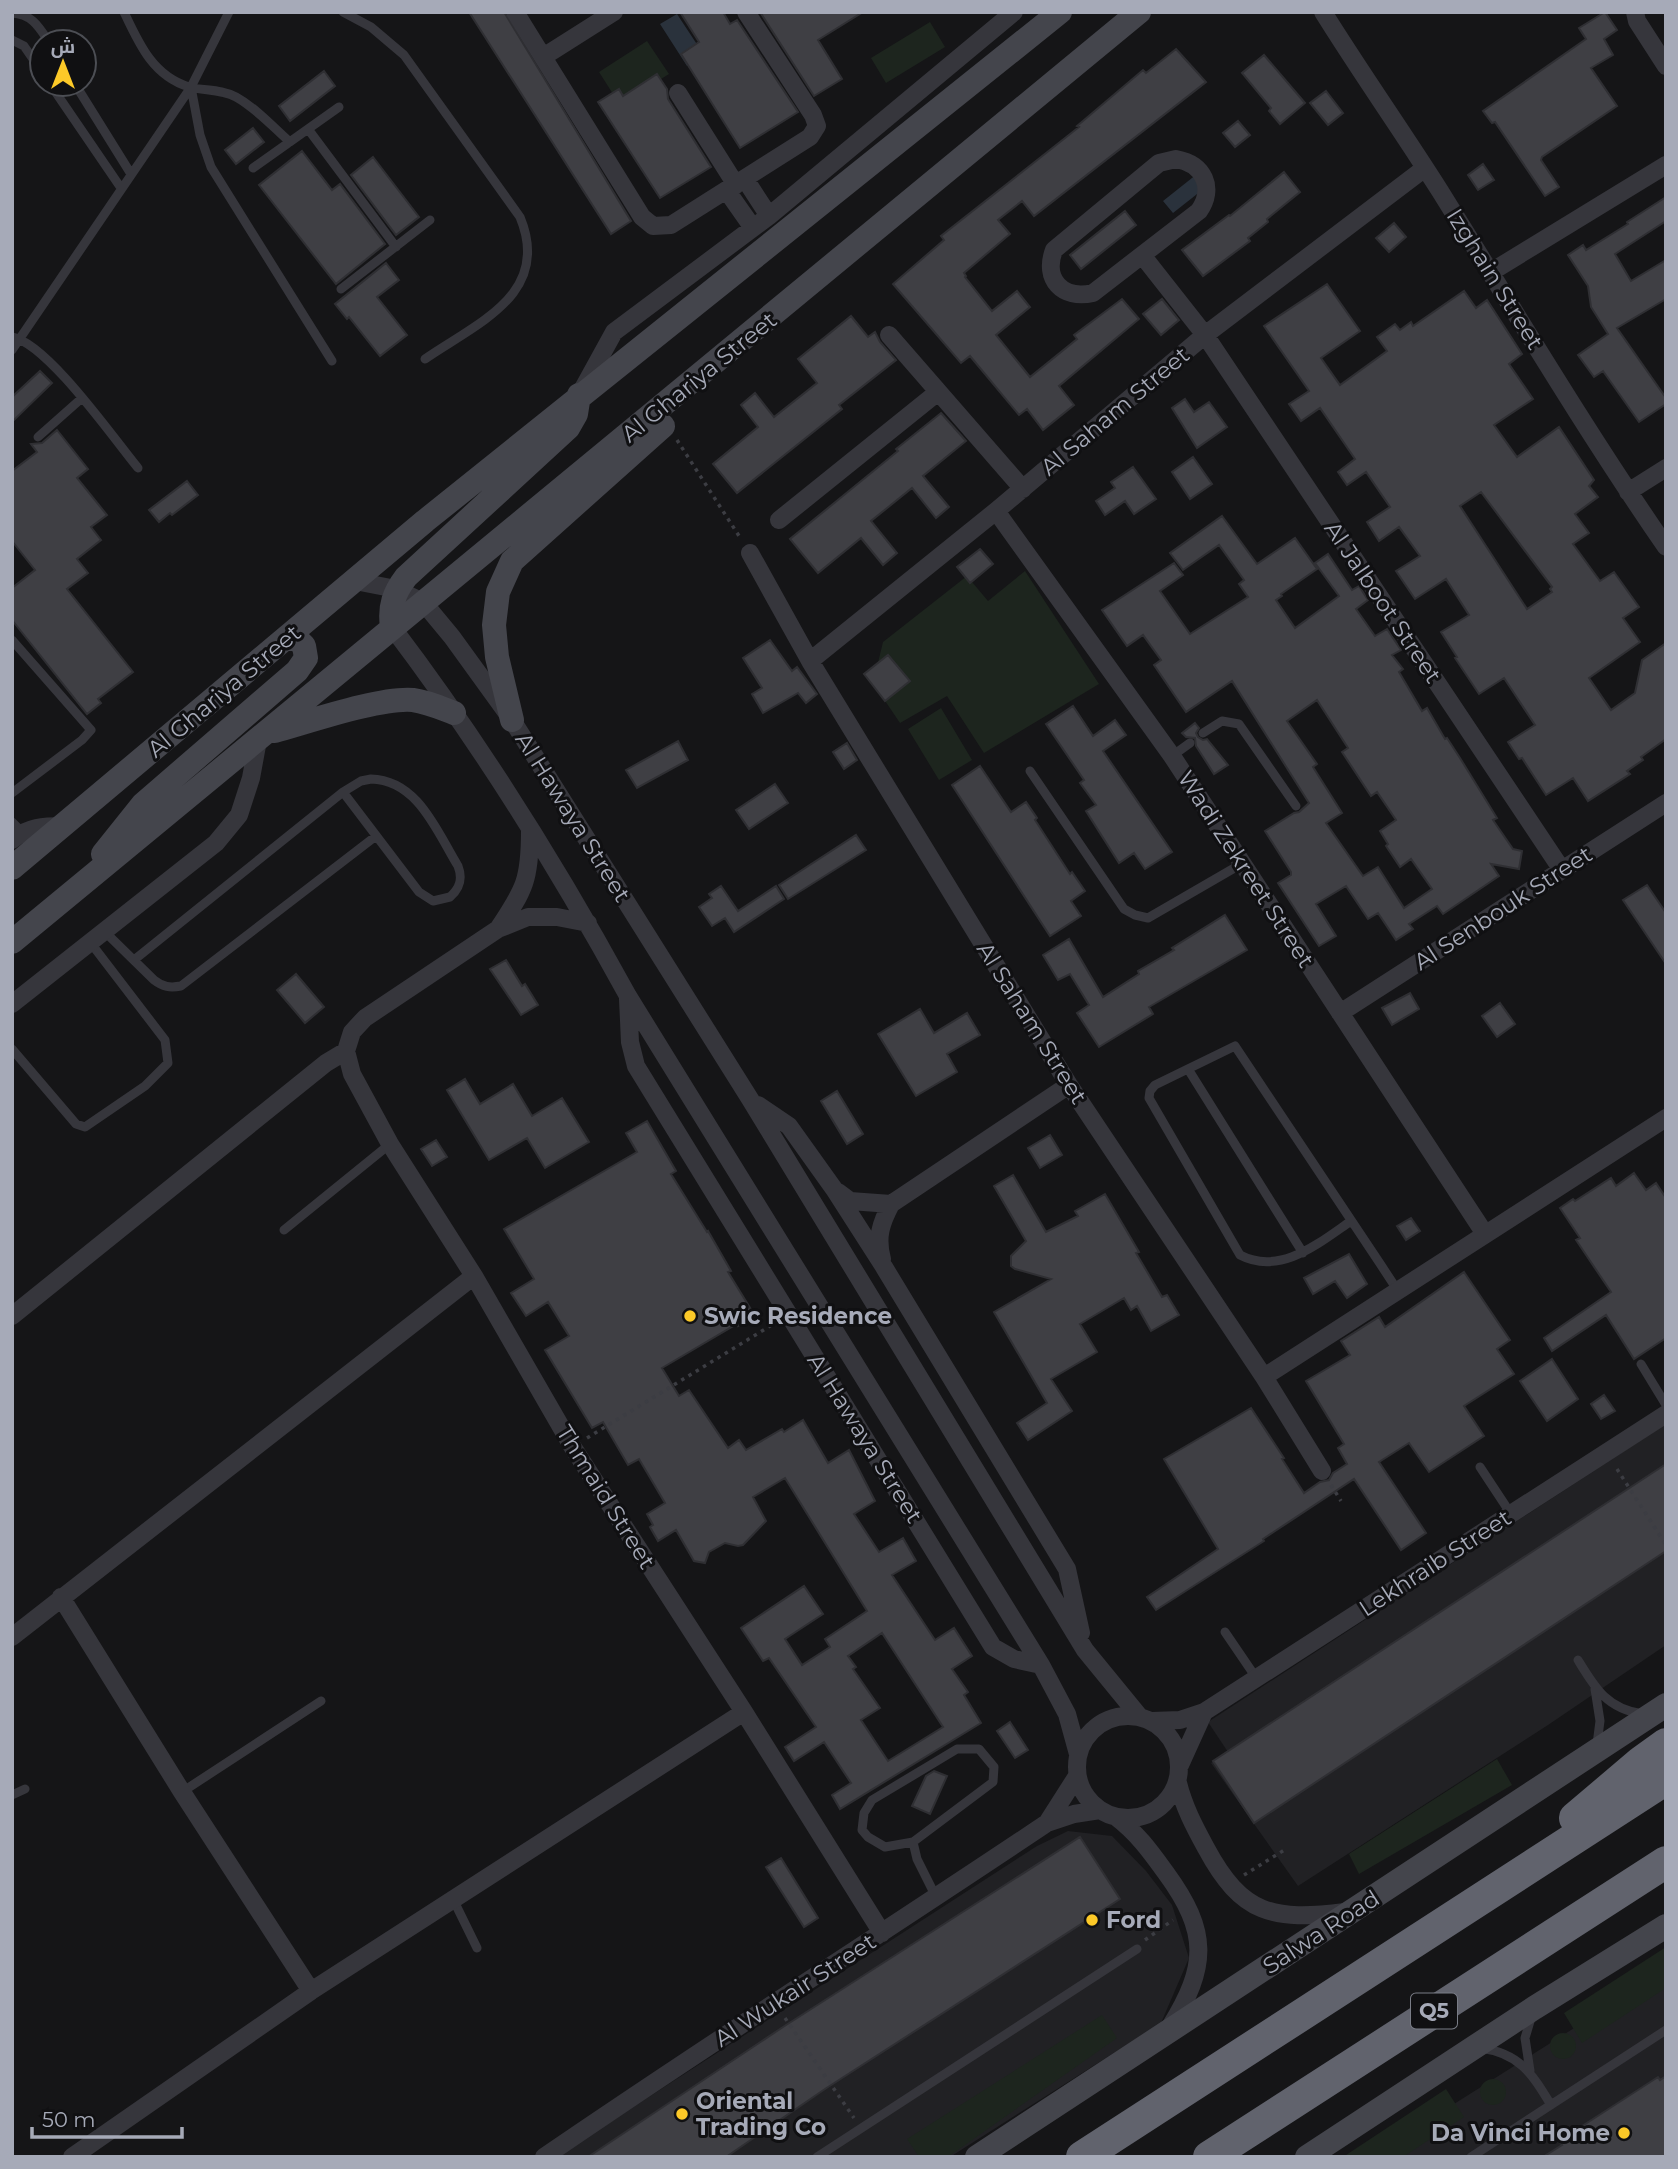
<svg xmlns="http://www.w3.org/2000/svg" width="1678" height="2169" font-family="Montserrat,Cairo,sans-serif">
	<rect width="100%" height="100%" fill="#151517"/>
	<path fill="#212124" d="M1666 1424V1645L1548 1725 1298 1886 1211 1763 1228 1752 1208 1722Z
		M1068 1831 1112 1836 1146 1871 1172 1905 1189 1958 1161 2023 950 2157H556L1037 1846Z
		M1666 1970V2157H1374L1454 2104Z"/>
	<path fill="#1d251e" d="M930 22 945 47 886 83 871 58Z
		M647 41 669 74 620 105 599 72Z
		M1025 571 1099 684 984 753 947 696 900 723 873 683 883 642 967 576 988 601Z
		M941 708 972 760 939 780 908 729Z
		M1497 1759 1512 1785 1359 1874 1349 1854Z
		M1666 1947V1988L1582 2043 1564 2013Z
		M1102 2015 1117 2038 948 2157H919L907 2139Z
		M1550 2046a13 13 0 1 1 26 0a13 13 0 1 1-26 0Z
		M1480 2092a13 13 0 1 1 26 0a13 13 0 1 1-26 0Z
		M1446 2089 1464 2117 1403 2157H1343Z"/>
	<path fill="#2a323c" d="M677 14 704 55 687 66 660 24Z
		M1197 174 1206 187 1173 213 1163 201Z"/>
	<path fill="#3f3f44" stroke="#2f2f33" stroke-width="2" fill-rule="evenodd" d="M469 12H504L631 221 611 234Z
		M680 12H723L730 24 737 20 798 112 740 148 681 54 699 42Z
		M760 12H863L818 40 842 79 814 96Z
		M1605 12 1617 30 1604 39 1613 55 1591 68 1617 106 1542 157 1541 160 1559 187 1545 196 1495 122 1492 123 1483 111 1586 39 1579 28Z
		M1176 49 1206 82 1034 216 1022 201 998 220 1010 234 964 273 966 276 965 277 992 311 1017 291 1030 307 996 335 1030 377 1077 339 1074 335 1122 299 1139 319 1059 386 1074 405 1043 430 1027 409 1019 415 970 356 961 363 893 284 944 240 941 236 1079 127 1077 126 1143 70 1146 73Z
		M1264 55 1305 103 1280 124 1269 111 1271 108 1242 73Z
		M324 71 335 86 290 121 279 106Z
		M657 74 667 89 668 99 711 167 660 198 598 102 619 89 623 96Z
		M1326 91 1343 113 1328 125 1310 103Z
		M1238 121 1250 135 1235 147 1223 133Z
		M253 128 264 142 236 164 225 150Z
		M302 151 332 190 340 184 385 244 336 284 259 185Z
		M373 157 419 217 396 235 351 175Z
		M1483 164 1494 180 1478 190 1468 175Z
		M1284 172 1300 192 1267 219 1268 222 1248 238 1250 241 1203 276 1182 250 1229 215 1230 216Z
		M1666 197V221L1615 254 1631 281 1666 260V299L1617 328 1666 398V404L1639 422 1603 371 1594 377 1578 355 1608 334 1591 307 1588 286 1568 255 1583 245 1586 250 1628 224 1627 222Z
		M1125 211 1136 225 1081 269 1070 255Z
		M1394 223 1406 237 1389 252 1376 238Z
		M386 263 399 280 377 297 407 335 380 356 349 317 347 319 335 304Z
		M1327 284 1360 331 1321 358 1340 385 1387 351 1377 337 1395 324 1400 330 1411 322 1413 326 1464 291 1476 308 1487 300 1522 354 1509 364 1533 399 1494 425 1517 457 1559 427 1594 480 1589 486 1598 497 1575 514 1589 533 1573 544 1600 581 1614 572 1639 607 1623 618 1640 642 1589 678 1611 710 1635 693 1642 660 1666 643V739L1641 757 1643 760 1627 771 1630 774 1588 801 1573 778 1546 795 1522 758 1519 759 1508 742 1535 725 1504 678 1479 694 1455 658 1457 657 1441 632 1469 615 1446 579 1415 599 1396 571 1420 556 1399 527 1379 541 1367 522 1390 507 1366 472 1347 485 1338 472 1355 459 1320 408 1301 421 1289 404 1309 391 1264 326ZM1481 492 1552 587 1550 589 1552 592 1527 609 1460 506Z
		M1162 299 1179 320 1161 335 1143 314Z
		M851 316 868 337 875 332 880 342 896 360 839 405 842 409 737 493 713 464 758 427 741 405 755 393 774 417 817 383 798 359Z
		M40 371 52 383 12 422V397Z
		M1185 399 1194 412 1209 402 1227 427 1197 448 1172 408Z
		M941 413 966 441 923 476 949 507 936 518 912 488 871 521 897 553 883 565 861 538 818 573 790 539 898 451 896 449Z
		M57 430 88 469 77 478 107 515 91 527 101 540 77 559 88 573 67 589 133 672 98 699 101 703 87 714 12 620V588L35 570 12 541V471L37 452 31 444 42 443Z
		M1193 457 1212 484 1190 499 1172 472Z
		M1133 467 1156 499 1134 514 1125 501 1105 515 1096 501 1115 488 1111 482Z
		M187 481 198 495 172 515 170 513 159 522 149 510Z
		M1222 516 1257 564 1295 538 1317 569 1281 594 1282 596 1276 600 1295 628 1339 596 1315 563 1328 554 1352 590 1359 586 1368 600 1356 609 1375 636 1387 629 1401 650 1392 655 1403 669 1399 672 1422 711 1427 708 1445 739 1447 738 1460 758 1497 818 1493 820 1513 849 1522 851 1519 869 1491 864 1499 876 1443 914 1437 906 1409 924 1413 929 1396 940 1378 913 1368 919 1346 886 1316 904 1336 936 1319 946 1278 883 1291 875V872L1265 831 1294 813 1299 812 1309 803 1232 681 1186 712 1154 665 1161 660 1143 635 1127 646 1102 610 1174 563 1183 575 1160 591 1190 634 1248 597 1239 584 1244 580 1219 545 1183 570 1170 553ZM1317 700 1348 748 1342 752 1371 796 1377 792 1396 820 1380 831 1388 844 1386 846 1400 867 1411 859 1432 889 1404 908 1378 867 1363 876 1326 823 1342 813 1313 767 1317 764 1287 721Z
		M980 549 993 564 970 583 957 567Z
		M770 640 792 671 797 667 817 694 806 703 798 693 763 713 752 694 762 688 743 658Z
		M888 655 910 681 885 701 864 674Z
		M1073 706 1093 736 1115 720 1126 735 1103 751 1172 852 1145 869 1134 853 1119 863 1086 811 1096 805 1080 783 1084 780 1046 724Z
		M1195 723 1199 728 1196 733 1198 737 1203 740 1207 739 1228 765 1214 774 1196 746 1195 738 1186 737 1182 733Z
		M678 741 688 760 637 788 626 770Z
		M847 743 857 760 844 769 833 752Z
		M980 766 1011 812 1026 802 1037 818 1035 820 1070 874 1072 872 1085 891 1071 901 1081 916 1050 936 952 785Z
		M775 784 788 803 749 829 736 810Z
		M856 835 866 850 788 899 779 885Z
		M1647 885 1666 913V964L1623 900Z
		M721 886 738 911 776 886 784 899 734 932 725 918 712 926 699 907 712 898 709 894Z
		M1225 915 1247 950 1149 1007 1153 1014 1099 1047 1077 1013 1089 1005 1070 974 1058 980 1043 955 1069 939 1103 997 1139 974 1138 971 1174 950 1172 948Z
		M506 960 522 986 525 984 538 1005 521 1015 490 969Z
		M296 974 324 1007 305 1023 277 990Z
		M1410 993 1419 1009 1392 1025 1382 1008Z
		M1500 1003 1515 1024 1497 1037 1482 1016Z
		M920 1009 934 1033 967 1013 980 1035 947 1054 957 1072 916 1096 878 1034Z
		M465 1079 480 1104 513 1084 532 1116 562 1098 589 1142 545 1168 527 1138 489 1160 447 1090Z
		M837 1091 863 1134 847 1144 821 1101Z
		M647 1121 676 1171 671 1174 707 1232 708 1231 731 1271 728 1272 755 1316 738 1326 737 1324 662 1368 679 1396 689 1390 728 1448 739 1440 746 1450 782 1429 784 1432 803 1420 828 1463 849 1450 875 1501 854 1514 879 1552 903 1538 916 1561 892 1575 935 1640 954 1628 972 1656 952 1669 968 1692 964 1695 981 1723 840 1809 832 1795 851 1783 824 1742 794 1761 785 1747 816 1727 769 1658 763 1661 741 1628 804 1586 823 1614 785 1639 802 1665 830 1647 825 1639 867 1611 785 1478 753 1497 766 1521 743 1545 738 1546 725 1543 709 1552 705 1563 694 1561 676 1530 658 1541 650 1527 653 1525 647 1514 665 1503 639 1459 628 1465 603 1422 592 1428 545 1350 569 1336 548 1302 526 1316 511 1293 534 1279 504 1229 637 1152 626 1133ZM882 1633 943 1727 888 1761 861 1720 880 1708 853 1669 856 1667 848 1656Z
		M1050 1135 1062 1155 1040 1168 1028 1148Z
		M436 1140 447 1157 432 1166 421 1149Z
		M1634 1173 1646 1190 1656 1183 1666 1198V1338L1634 1359 1606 1315 1552 1351 1544 1338 1611 1292 1576 1240 1580 1238 1560 1208 1573 1199 1575 1201 1611 1178 1616 1186Z
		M1013 1175 1046 1232 1078 1216 1075 1211 1105 1194 1139 1252 1136 1253 1162 1297 1167 1295 1179 1315 1151 1331 1137 1306 1131 1310 1124 1298 1080 1324 1097 1352 1051 1379 1072 1411 1028 1440 1017 1423 1047 1403 994 1312 1051 1279 1015 1269 1011 1266V1256L1026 1241 994 1186Z
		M1411 1218 1420 1231 1406 1240 1397 1226Z
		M1349 1254 1367 1284 1347 1298 1335 1281 1313 1294 1304 1278Z
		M1464 1272 1510 1340 1497 1349 1514 1374 1464 1406 1484 1436 1429 1472 1409 1443 1379 1462 1426 1533 1401 1550 1354 1479 1263 1539 1264 1541 1156 1610 1147 1597 1218 1549 1164 1459 1251 1408 1284 1458 1282 1459 1304 1493 1320 1482 1329 1480 1333 1473 1347 1464 1338 1448 1344 1444 1306 1381 1350 1355 1341 1341 1379 1317 1385 1327Z
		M1552 1359 1578 1399 1547 1421 1520 1381Z
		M1604 1395 1615 1411 1601 1419 1591 1404Z
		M1666 1464V1551L1254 1823 1213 1761Z
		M1010 1722 1028 1750 1015 1758 997 1731Z
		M934 1771 947 1776 930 1814 912 1806 926 1776Z
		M1080 1837 1120 1899 825 2089 726 2157H588L783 2027Z
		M781 1858 818 1918 804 1927 766 1867Z
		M1666 2076V2157H1543L1562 2145 1559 2141 1658 2077 1660 2080Z"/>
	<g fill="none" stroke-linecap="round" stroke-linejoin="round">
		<path stroke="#3c3d43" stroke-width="3.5" stroke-dasharray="3.5 5" stroke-linecap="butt" d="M677 440 741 539
			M587 1438 775 1323
			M1617 1469 1666 1545
			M1331 1485 1341 1501
			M1244 1875 1286 1849
			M1145 1940 1173 1920
			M785 2018 854 2118"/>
		<path stroke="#36363c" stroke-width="9" d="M124 12C139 44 153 76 189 87 205 91 221 89 236 97 256 108 273 127 290 142
			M343 12 371 27 404 55 520 217C552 294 477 323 425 359
			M12 13C32 14 39 27 49 42
			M12 40 24 46 42 72
			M50 84 121 188
			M75 84 131 174
			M191 87 200 135 211 167 332 361
			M308 129 396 247
			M253 168 339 107
			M341 289 430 220
			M12 337C47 343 114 439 138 468
			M12 350 191 87 229 12
			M38 437 82 398
			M12 640 91 730 82 740 12 793
			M1203 733 1222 721 1239 724 1296 806
			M1172 756 1190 743
			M1030 771 1124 909 1135 915 1148 918 1243 863
			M371 779C418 780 437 832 458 866 463 879 460 888 450 897L433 901 419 892 343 792 361 781Z
			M12 822 22 832
			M104 931 154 980C163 987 170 988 181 986L376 836
			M134 960 343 792
			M12 1049 76 1124 85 1127 145 1086 168 1063 165 1040 90 942
			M1188 1069 1303 1253
			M1351 1221C1319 1243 1280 1276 1240 1255L1149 1098 1150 1091 1155 1085 1235 1046 1379 1262 1398 1291
			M284 1230 390 1144
			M1641 1364 1666 1405
			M1480 1467 1511 1514
			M1225 1632 1257 1679
			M1578 1660C1595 1688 1607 1709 1643 1714
			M1595 1689 1600 1721 1597 1744
			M957 1749H979L994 1767 993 1782 913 1842 885 1847 868 1837 862 1830 864 1813 872 1800Z
			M182 1792 321 1701
			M12 1795 25 1789
			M913 1842 917 1859 936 1897
			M453 1899 477 1948
			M1480 2048C1520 2053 1532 2074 1551 2105
			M1530 2071 1525 2038 1531 2018
			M817 2157 1137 1949
			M1471 2157 1666 2030"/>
		<path stroke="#36363c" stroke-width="18" d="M515 12 642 217 653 226 671 225 810 137 817 126 813 115 746 12
			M1323 12C1361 73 1402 131 1440 191 1514 310 1586 431 1666 547
			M1635 12 1637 21 1666 66
			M543 57 614 12
			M678 93 736 185
			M1176 159C1204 164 1215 188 1199 211L1093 293C1062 300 1043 279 1054 250L1159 163Z
			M745 179 769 216
			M727 191 753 228
			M1142 255 1205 335 1562 870
			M1491 272 1666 165
			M889 335 1023 489
			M581 392 614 332 769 216 1014 12
			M1628 492 1666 468
			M996 511 1172 756 1485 1234
			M779 520 938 392
			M750 553 810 661 1069 1085 1264 1377 1322 1471
			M355 581 396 589 423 602 452 637 512 720 750 1099 1085 1650 1139 1716
			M392 627C480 743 558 868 628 996L1041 1665 1067 1714 1078 1754
			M810 661 996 511 1205 335 1425 168
			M12 840C28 827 44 826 64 826
			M498 929C525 889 530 879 530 831
			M628 999 630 1042 636 1066 993 1647 1014 1659 1041 1665
			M12 1004 216 843 239 815 251 778 258 740
			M1340 1013 1666 803
			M346 1051 352 1074 390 1144 474 1276 572 1446 744 1712 882 1933
			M758 1105 789 1126 834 1189 884 1267 1067 1569 1081 1633
			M838 1192 850 1201 891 1204
			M882 1259C876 1237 881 1223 891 1204L1069 1085
			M12 1316 326 1063 346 1051 352 1032 365 1018 498 929 528 917H557L588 923
			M1264 1377 1666 1118
			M61 1597 182 1792 311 1991
			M12 1637 474 1276
			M1077 1767a51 51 0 1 1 102 0a51 51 0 1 1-102 0Z
			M1152 1721 1180 1720 1204 1712 1666 1414
			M1180 1765 1204 1712
			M1178 1783C1184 1807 1194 1826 1206 1848 1242 1915 1273 1921 1345 1912
			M1116 1817C1138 1834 1150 1851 1166 1873 1209 1932 1208 1966 1170 2027
			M1047 1823 1077 1776
			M72 2157 311 1991 744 1712
			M544 2157C710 2043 880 1935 1047 1823L1074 1814 1100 1810"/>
		<path stroke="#44454c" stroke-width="24" d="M392 627C389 606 394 593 406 577L568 428 576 414 579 395
			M512 720 497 657 494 625 498 592 512 561 663 426
			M275 731C308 722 381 697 413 700 428 702 441 708 454 713
			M103 854 143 804 297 671 306 658 304 646 297 639H285
			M12 868 425 521 1060 12
			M12 942 1139 12
			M977 2157 1666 1705
			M1307 2157 1534 2008 1666 1926"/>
		<path stroke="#61636d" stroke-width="32" d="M1575 1818 1641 1762 1666 1744
			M1082 2157 1666 1779
			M1209 2157 1666 1862"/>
	</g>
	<g fill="#fcc928" stroke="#101012" stroke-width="2.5">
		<circle cx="690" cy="1316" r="7"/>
		<circle cx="1092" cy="1920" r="7"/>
		<circle cx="682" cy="2114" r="7"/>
		<circle cx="1624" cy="2133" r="7"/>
	</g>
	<g text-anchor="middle" stroke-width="6" stroke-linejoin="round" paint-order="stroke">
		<rect fill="#101012" stroke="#797c86" stroke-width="2" x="1411" y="1993.5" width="46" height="35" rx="5"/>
		<g font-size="21" font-weight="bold" fill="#a6aab8">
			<text x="1434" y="2018">Q5</text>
		</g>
		<g font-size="23" fill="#a6aab8" stroke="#101012">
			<text transform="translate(1495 279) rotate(58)" y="8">Izghain Street</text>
			<text transform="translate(699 377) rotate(-39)" y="8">Al Ghariya Street</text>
			<text transform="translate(1115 411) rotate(-40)" y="8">Al Saham Street</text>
			<text transform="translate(1383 602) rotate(56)" y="8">Al Jalboot Street</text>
			<text transform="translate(224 691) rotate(-40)" y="8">Al Ghariya Street</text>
			<text transform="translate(573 817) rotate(58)" y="8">Al Hawaya Street</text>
			<text transform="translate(1246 869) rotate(57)" y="8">Wadi Zekreet Street</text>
			<text transform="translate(1503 908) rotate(-33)" y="8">Al Senbouk Street</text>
			<text transform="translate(1032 1023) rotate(58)" y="8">Al Saham Street</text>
			<text transform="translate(865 1438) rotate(58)" y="8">Al Hawaya Street</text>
			<text transform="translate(606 1497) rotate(58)" y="8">Thmaid Street</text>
			<text transform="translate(1435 1563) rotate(-33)" y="8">Lekhraib Street</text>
			<text transform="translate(1321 1932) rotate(-33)" y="8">Salwa Road</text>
			<text transform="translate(795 1990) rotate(-33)" y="8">Al Wukair Street</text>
		</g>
		<g font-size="23" font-weight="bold" fill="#a6aab8" stroke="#101012" text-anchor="start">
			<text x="704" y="1324">Swic Residence</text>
			<text x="1106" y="1928">Ford</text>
			<text x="696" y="2109">Oriental<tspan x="696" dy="26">Trading Co</tspan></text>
			<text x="1610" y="2141" text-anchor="end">Da Vinci Home</text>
		</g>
	</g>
	<rect width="1678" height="2169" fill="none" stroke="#a6aab8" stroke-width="28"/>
	<g transform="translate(63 63)"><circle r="33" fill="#101012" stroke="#4c4e54" stroke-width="2"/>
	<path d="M0-5L12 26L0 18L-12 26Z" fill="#fcc928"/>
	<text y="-10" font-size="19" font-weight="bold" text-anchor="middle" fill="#a6aab8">ش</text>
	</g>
	<path d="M32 2127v10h150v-10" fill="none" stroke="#a6aab8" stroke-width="3.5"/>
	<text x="42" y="2127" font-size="21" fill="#a6aab8" stroke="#101012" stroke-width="5" paint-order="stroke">50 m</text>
</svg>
